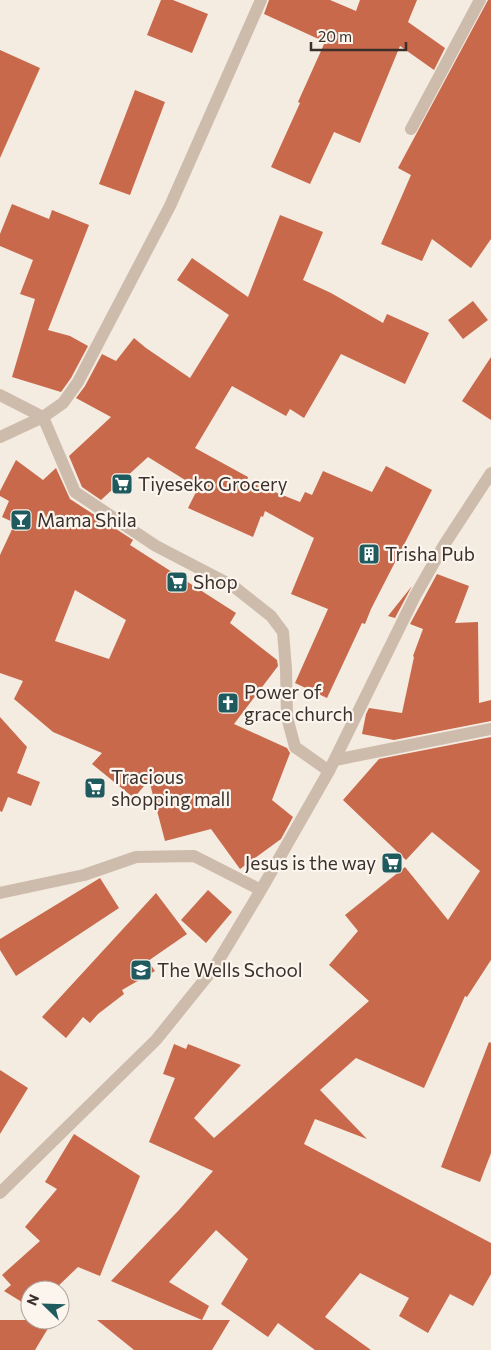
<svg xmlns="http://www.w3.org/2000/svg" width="491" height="1350" font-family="Commissioner,sans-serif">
	<rect width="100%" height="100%" fill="#f4ebe1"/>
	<path fill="#c8694b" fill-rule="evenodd" d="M161 0H173L208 14 192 53 147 35Z
		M269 0H330L356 11 360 0H417L408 22 445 48 434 70 400 46 360 143 334 132 310 184 271 167 300 103 298 102 325 42 264 14Z
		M488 0H491V239L471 268 432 239 422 261 381 244 411 175 398 168Z
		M0 50 40 68 0 158Z
		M135 90 165 102 130 195 99 184Z
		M12 204 49 219 52 210 89 225 48 330 70 336 88 346 71 378 61 392 12 377 35 299 20 294 33 260 0 246V234Z
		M280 215 323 232 303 280 331 293 383 323 387 314 429 333 405 384 341 354 304 418 290 409 286 416 232 386 195 448 248 477 247 481 300 502 305 492 312 495 323 471 372 492 386 466 432 490 371 609 365 624 362 623 327 698 295 683 328 609 291 594 314 538 265 511 263 517 261 516 253 537 188 508 198 488 148 457 101 500 82 487 69 456 111 417 76 398 85 386 102 354 116 361 134 338 146 348 190 378 229 315 177 280 192 258 248 297Z
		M473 301 488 320 463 339 448 320Z
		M491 357V420L462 401Z
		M16 460 43 480 56 468 70 499 133 540 130 545 236 613 230 623 277 660 278 666 234 724 287 748 290 753 272 800 293 817 281 839 240 869 211 829 165 841 149 780 134 798 92 764 102 753 53 732 14 699 23 681 0 673V555L15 523 2 517 9 501 0 496V491ZM75 590 126 620 109 659 55 641Z
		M437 574 469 586 455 623 478 622 479 703 491 700V721L394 740 362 734 366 714 369 708 402 713 414 657 413 656 423 629 410 624Z
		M412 586 395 618 388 616Z
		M0 717 27 747 17 773 40 782 31 806 8 797 2 812 0 811Z
		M491 737V960L467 997 465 996 424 1088 356 1058 320 1090 367 1139 315 1119 304 1144 491 1243V1274L473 1306 450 1294 428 1333 399 1316 409 1298 360 1273 325 1317 371 1350H315L278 1323 268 1337 221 1304 248 1259 216 1230 169 1282 209 1306 202 1320 111 1281 179 1210 213 1171 149 1142 175 1078 163 1074 174 1044 186 1049 188 1044 241 1065 194 1118 214 1138 369 1001 329 965 358 931 345 915 405 867 448 920 480 871 432 832 406 860 343 800 379 759Z
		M100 878 119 908 16 976 0 950V939Z
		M208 890 232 912 206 943 181 920Z
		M156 893 187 934 148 961 155 971 122 990 124 994 98 1014 90 1023 83 1017 66 1038 42 1017Z
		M489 1042 491 1043V1153L480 1182 441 1167Z
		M0 1070 28 1088 0 1134Z
		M74 1134 140 1176 100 1276 78 1267 54 1290H30V1307L4 1291 11 1285 2 1275 40 1241 25 1227 57 1189 45 1182Z
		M0 1320H53L35 1350H0Z
		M97 1320H230L212 1350H134Z"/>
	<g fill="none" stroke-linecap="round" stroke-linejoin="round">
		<path stroke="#cdbbac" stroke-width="12" d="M411 129 480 0
			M0 395 43 417 75 492 156 546 233 586 271 616 283 632 286 669 287 717 295 747 329 771
			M0 437 43 417 63 403 78 382 170 206 261 0
			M335 760 491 729
			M0 893 84 875 136 857 194 856 261 890
			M0 1193 156 1040 214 968 261 890 329 771 415 596 444 545 491 473"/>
	</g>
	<defs>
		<g id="supermarket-square" transform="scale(1.125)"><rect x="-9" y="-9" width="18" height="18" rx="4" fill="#1f5a5e" stroke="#fbf5ee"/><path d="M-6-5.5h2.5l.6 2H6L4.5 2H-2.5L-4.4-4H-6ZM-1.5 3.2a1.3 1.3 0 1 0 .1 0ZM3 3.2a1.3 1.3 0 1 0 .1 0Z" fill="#fff"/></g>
		<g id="bar-square" transform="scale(1.125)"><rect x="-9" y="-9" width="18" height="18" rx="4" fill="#1f5a5e" stroke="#fbf5ee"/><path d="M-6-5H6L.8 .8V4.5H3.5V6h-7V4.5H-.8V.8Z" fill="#fff"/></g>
		<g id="building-square" transform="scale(1.125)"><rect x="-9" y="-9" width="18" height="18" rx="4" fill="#1f5a5e" stroke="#fbf5ee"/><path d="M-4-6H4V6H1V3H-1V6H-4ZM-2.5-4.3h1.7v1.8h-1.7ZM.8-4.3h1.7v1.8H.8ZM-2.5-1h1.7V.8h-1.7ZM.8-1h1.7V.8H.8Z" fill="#fff"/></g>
		<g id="church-square" transform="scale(1.125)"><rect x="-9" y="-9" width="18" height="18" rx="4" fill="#1f5a5e" stroke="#fbf5ee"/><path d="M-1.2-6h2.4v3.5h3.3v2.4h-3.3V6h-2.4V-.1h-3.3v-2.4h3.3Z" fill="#fff"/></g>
		<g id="school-square" transform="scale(1.125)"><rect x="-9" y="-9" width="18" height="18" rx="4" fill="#1f5a5e" stroke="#fbf5ee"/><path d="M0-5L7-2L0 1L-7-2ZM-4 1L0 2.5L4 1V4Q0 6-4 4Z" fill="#fff"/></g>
	</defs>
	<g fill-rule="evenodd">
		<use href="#supermarket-square" x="122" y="484"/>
		<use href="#bar-square" x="21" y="520"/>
		<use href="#building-square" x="369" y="554"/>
		<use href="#supermarket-square" x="177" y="582"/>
		<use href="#church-square" x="228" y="703"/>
		<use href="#supermarket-square" x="95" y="788"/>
		<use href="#supermarket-square" x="392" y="863"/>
		<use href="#school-square" x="141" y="970"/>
	</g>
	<g text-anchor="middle" stroke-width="4.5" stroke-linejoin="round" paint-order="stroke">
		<g font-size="19" fill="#3b302b" stroke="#fbf5ee" text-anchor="start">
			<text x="138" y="491">Tiyeseko Grocery</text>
			<text x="37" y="527">Mama Shila</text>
			<text x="385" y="561">Trisha Pub</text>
			<text x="193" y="589">Shop</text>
			<text x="244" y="699">Power of<tspan x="244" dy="22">grace church</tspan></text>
			<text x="111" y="784">Tracious<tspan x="111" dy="22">shopping mall</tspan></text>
			<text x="376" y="870" text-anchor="end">Jesus is the way</text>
			<text x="157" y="977">The Wells School</text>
		</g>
	</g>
	<g transform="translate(45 1305) rotate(293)"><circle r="24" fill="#fbf5ee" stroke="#aea6a0"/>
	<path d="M0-4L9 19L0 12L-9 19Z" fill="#1f5a5e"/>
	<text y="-8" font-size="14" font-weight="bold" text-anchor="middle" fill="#3b302b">N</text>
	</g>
	<path d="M311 42v8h95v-8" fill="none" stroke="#3b302b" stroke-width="2.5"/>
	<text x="318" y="42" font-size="15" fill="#3b302b" stroke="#fbf5ee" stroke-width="4" paint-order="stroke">20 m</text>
</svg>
